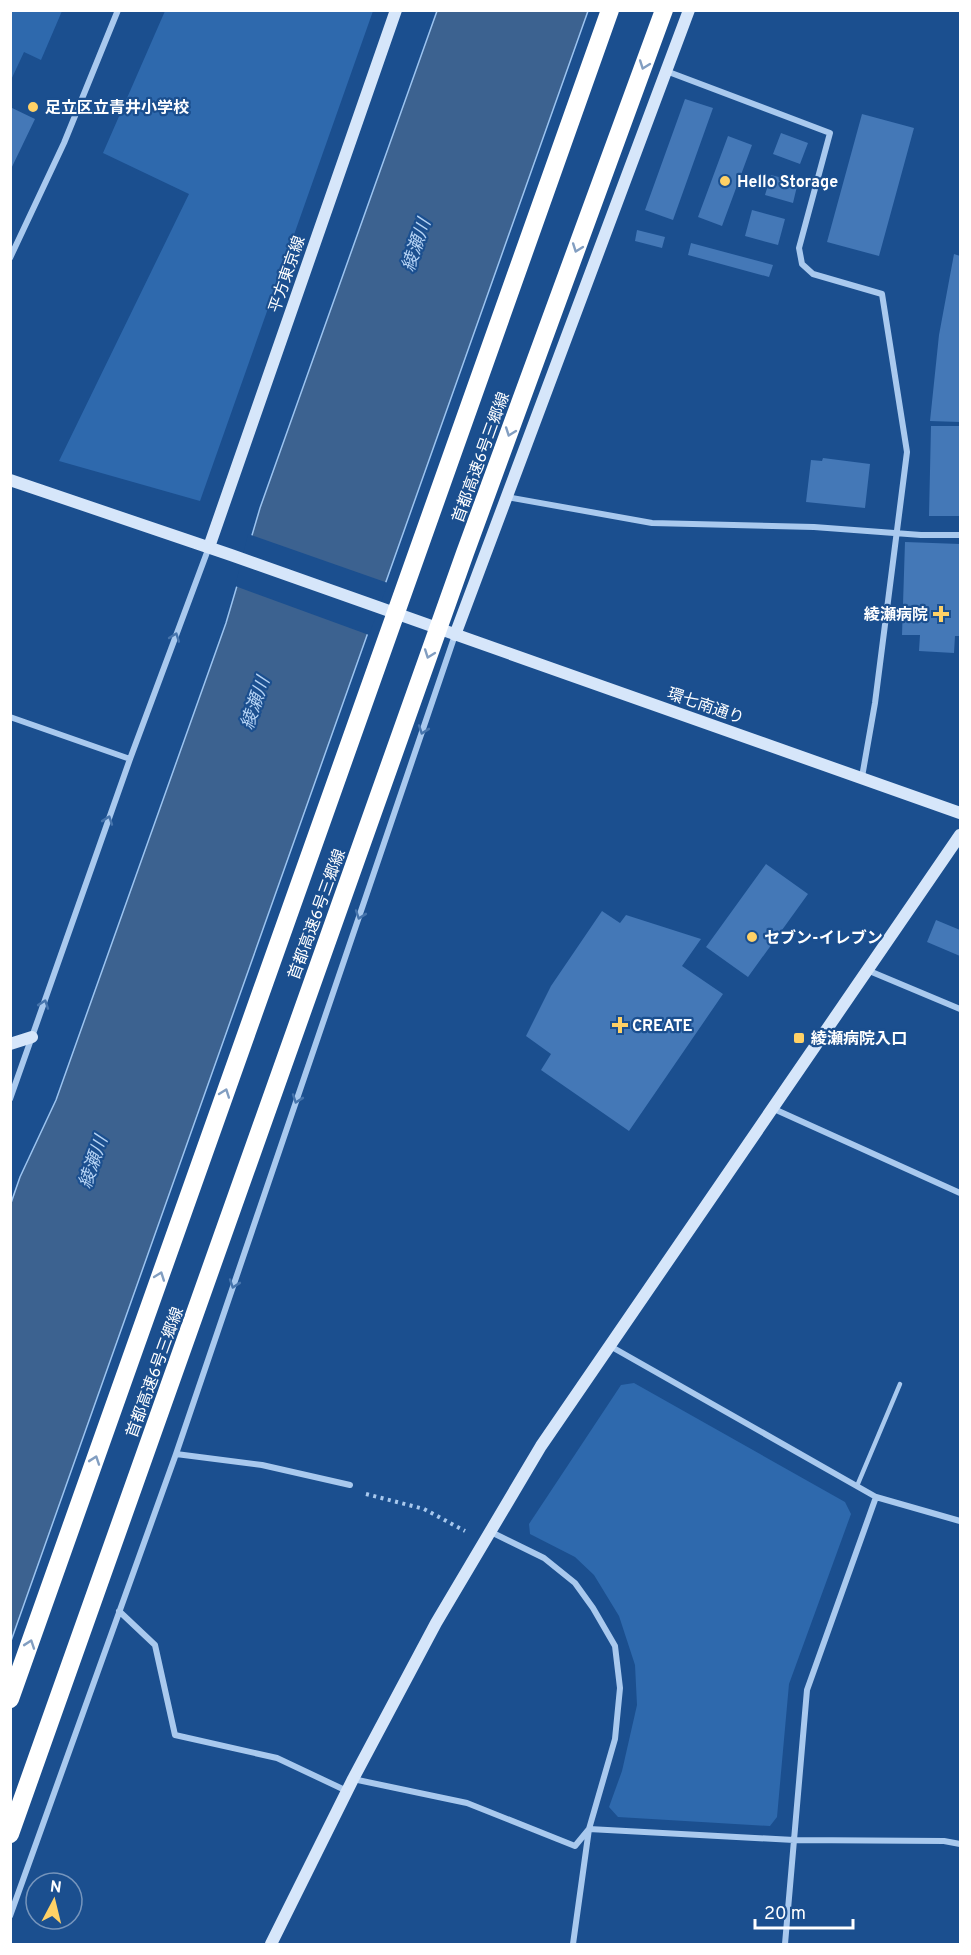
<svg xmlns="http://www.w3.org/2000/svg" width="971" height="1955" font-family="Overpass,'Noto Sans JP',sans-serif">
	<rect width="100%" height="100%" fill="#1b4f8f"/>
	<path fill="#2e69ad" d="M11 10 62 11 41 60 24 52 11 80Z
		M165 11H373L200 501 59 461 189 194 103 153Z
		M634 1383 845 1502 851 1514 789 1684 777 1817 770 1826 618 1817 609 1807 622 1771 637 1705 635 1665 619 1616 594 1575 575 1557 530 1534 529 1524 621 1385Z"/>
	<path fill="#3c6290" stroke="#9cc4f0" stroke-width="1.5" d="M437 11H588L11 1641V1203L20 1177 56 1100 226 623 260 508Z"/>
	<path fill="#1b4f8f" d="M248 534 388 583 369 635 235 586Z"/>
	<path fill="#4478b7" d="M685 99 713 108 673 220 645 210Z
		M10 107 35 119 10 171Z
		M862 114 914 128 879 256 827 242Z
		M781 133 808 143 800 164 773 154Z
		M728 136 752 145 722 226 698 217Z
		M771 175 798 182 793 203 765 195Z
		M752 210 785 219 778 245 745 236Z
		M637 230 665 237 662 248 635 241Z
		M691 243 773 265 769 277 688 255Z
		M954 254 960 256V422L930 421 939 335Z
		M931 426H960V516H929Z
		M823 458 870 464 865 508 806 502 811 460 822 461Z
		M905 542 960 544V636H955L954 653 919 651 920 635H902Z
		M766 864 808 894 748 977 706 947Z
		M602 911 620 923 626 915 701 939 682 966 723 994 629 1131 541 1070 551 1054 526 1036 551 986Z
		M936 920 960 930V956L927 942Z"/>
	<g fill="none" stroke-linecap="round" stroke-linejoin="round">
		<path stroke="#a9c9ee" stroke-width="4" stroke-dasharray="3 4.5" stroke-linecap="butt" d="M366 1494 424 1509 465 1531"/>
		<path stroke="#a9c9ee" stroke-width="4.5" d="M857 1486 900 1384"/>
		<path stroke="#a9c9ee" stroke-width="6" d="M666 71 830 133 799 248 802 264 813 274 882 294 907 452 875 703 862 777
			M10 258 64 143 118 10
			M507 497 652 523 814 527 921 535H960
			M10 717 130 759
			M867 970 960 1009
			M10 1099 130 759 209 547
			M774 1109 960 1193
			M610 1346 876 1497 960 1521
			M176 1454 262 1465 350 1485
			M491 1532 544 1558 575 1583 593 1608 615 1646 620 1688 615 1739 589 1829 573 1944
			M119 1611 155 1645 175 1735 277 1758 347 1791
			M353 1779 467 1803 575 1846 589 1829 794 1840 944 1841 960 1844
			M10 1916 176 1454 455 635
			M785 1944 807 1690 876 1497"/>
		<path stroke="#d6e6fa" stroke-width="12" d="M10 480 231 555 960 813
			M209 547 396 10
			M455 635 689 10
			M10 1044 32 1037
			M271 1944 353 1779 436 1623 541 1446 960 835"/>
		<path stroke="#fff" stroke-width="18" d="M10 1699 610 10
			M10 1834 465 553 664 10"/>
	</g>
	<defs><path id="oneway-chevron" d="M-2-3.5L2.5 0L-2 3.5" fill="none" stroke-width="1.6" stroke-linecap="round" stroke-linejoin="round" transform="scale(1.5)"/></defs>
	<g stroke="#829ec1">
		<use href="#oneway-chevron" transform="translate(644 65) rotate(110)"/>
		<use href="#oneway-chevron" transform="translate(577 248) rotate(110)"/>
		<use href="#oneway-chevron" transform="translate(510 432) rotate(110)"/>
		<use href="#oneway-chevron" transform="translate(429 654) rotate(110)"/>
		<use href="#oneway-chevron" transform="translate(225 1093) rotate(-70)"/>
		<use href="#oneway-chevron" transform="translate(160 1276) rotate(-70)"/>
		<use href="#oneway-chevron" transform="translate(95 1460) rotate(-71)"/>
		<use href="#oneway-chevron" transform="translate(30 1644) rotate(-71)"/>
	</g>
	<g stroke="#4674ac">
		<use href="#oneway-chevron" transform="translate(175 637) rotate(-70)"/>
		<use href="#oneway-chevron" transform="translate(423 730) rotate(109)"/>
		<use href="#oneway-chevron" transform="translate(108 820) rotate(-71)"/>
		<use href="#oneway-chevron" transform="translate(360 915) rotate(109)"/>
		<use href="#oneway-chevron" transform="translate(44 1004) rotate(-71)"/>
		<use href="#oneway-chevron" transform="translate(297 1099) rotate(109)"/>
		<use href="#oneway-chevron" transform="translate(234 1284) rotate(109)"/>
	</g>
	<g fill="#ffd166" stroke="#1b4f8f" stroke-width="2">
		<circle cx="33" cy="107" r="6"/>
		<circle cx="725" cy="181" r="6"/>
		<path d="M938 605h6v6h6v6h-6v6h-6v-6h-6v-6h6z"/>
		<circle cx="752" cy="937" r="6"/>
		<path d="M617 1016h6v6h6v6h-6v6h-6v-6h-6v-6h6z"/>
		<rect x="793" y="1032" width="12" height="12" rx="3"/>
	</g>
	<g text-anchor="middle" stroke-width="4.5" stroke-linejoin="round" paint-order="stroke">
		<g font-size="16" font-weight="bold" fill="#fff" stroke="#1b4f8f" text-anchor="start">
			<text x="45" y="113">足立区立青井小学校</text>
			<text x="737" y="187">Hello Storage</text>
			<text x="928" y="620" text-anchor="end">綾瀬病院</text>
			<text x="764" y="943">セブン-イレブン</text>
			<text x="632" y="1031">CREATE</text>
			<text x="811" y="1044">綾瀬病院入口</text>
		</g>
		<g font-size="16" fill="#fff" stroke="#1b4f8f">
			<text transform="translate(286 274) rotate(-71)" y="6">平方東京線</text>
			<text transform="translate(480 457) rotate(-70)" y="6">首都高速6号三郷線</text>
			<text transform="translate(706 705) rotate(19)" y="6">環七南通り</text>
			<text transform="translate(316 914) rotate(-70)" y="6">首都高速6号三郷線</text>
			<text transform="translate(154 1372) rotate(-70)" y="6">首都高速6号三郷線</text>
		</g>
		<g font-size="18" font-style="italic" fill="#b5d3f5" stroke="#1b4f8f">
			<text transform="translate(416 245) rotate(-71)" y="6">綾瀬川</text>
			<text transform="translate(255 703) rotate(-71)" y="6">綾瀬川</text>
			<text transform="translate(93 1162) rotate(-71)" y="6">綾瀬川</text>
		</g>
	</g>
	<rect width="971" height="1955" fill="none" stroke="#ffffff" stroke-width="24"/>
	<g transform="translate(54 1901) rotate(7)"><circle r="28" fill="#1b4f8f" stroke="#7695bc" stroke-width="1.5"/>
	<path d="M0-4.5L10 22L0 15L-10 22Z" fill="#ffd166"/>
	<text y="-9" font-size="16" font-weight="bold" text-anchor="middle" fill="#ffffff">N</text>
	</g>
	<path d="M755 1919v9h98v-9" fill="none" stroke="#ffffff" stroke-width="3"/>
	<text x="764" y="1919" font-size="18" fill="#ffffff" stroke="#1b4f8f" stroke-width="4.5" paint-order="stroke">20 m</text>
</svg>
